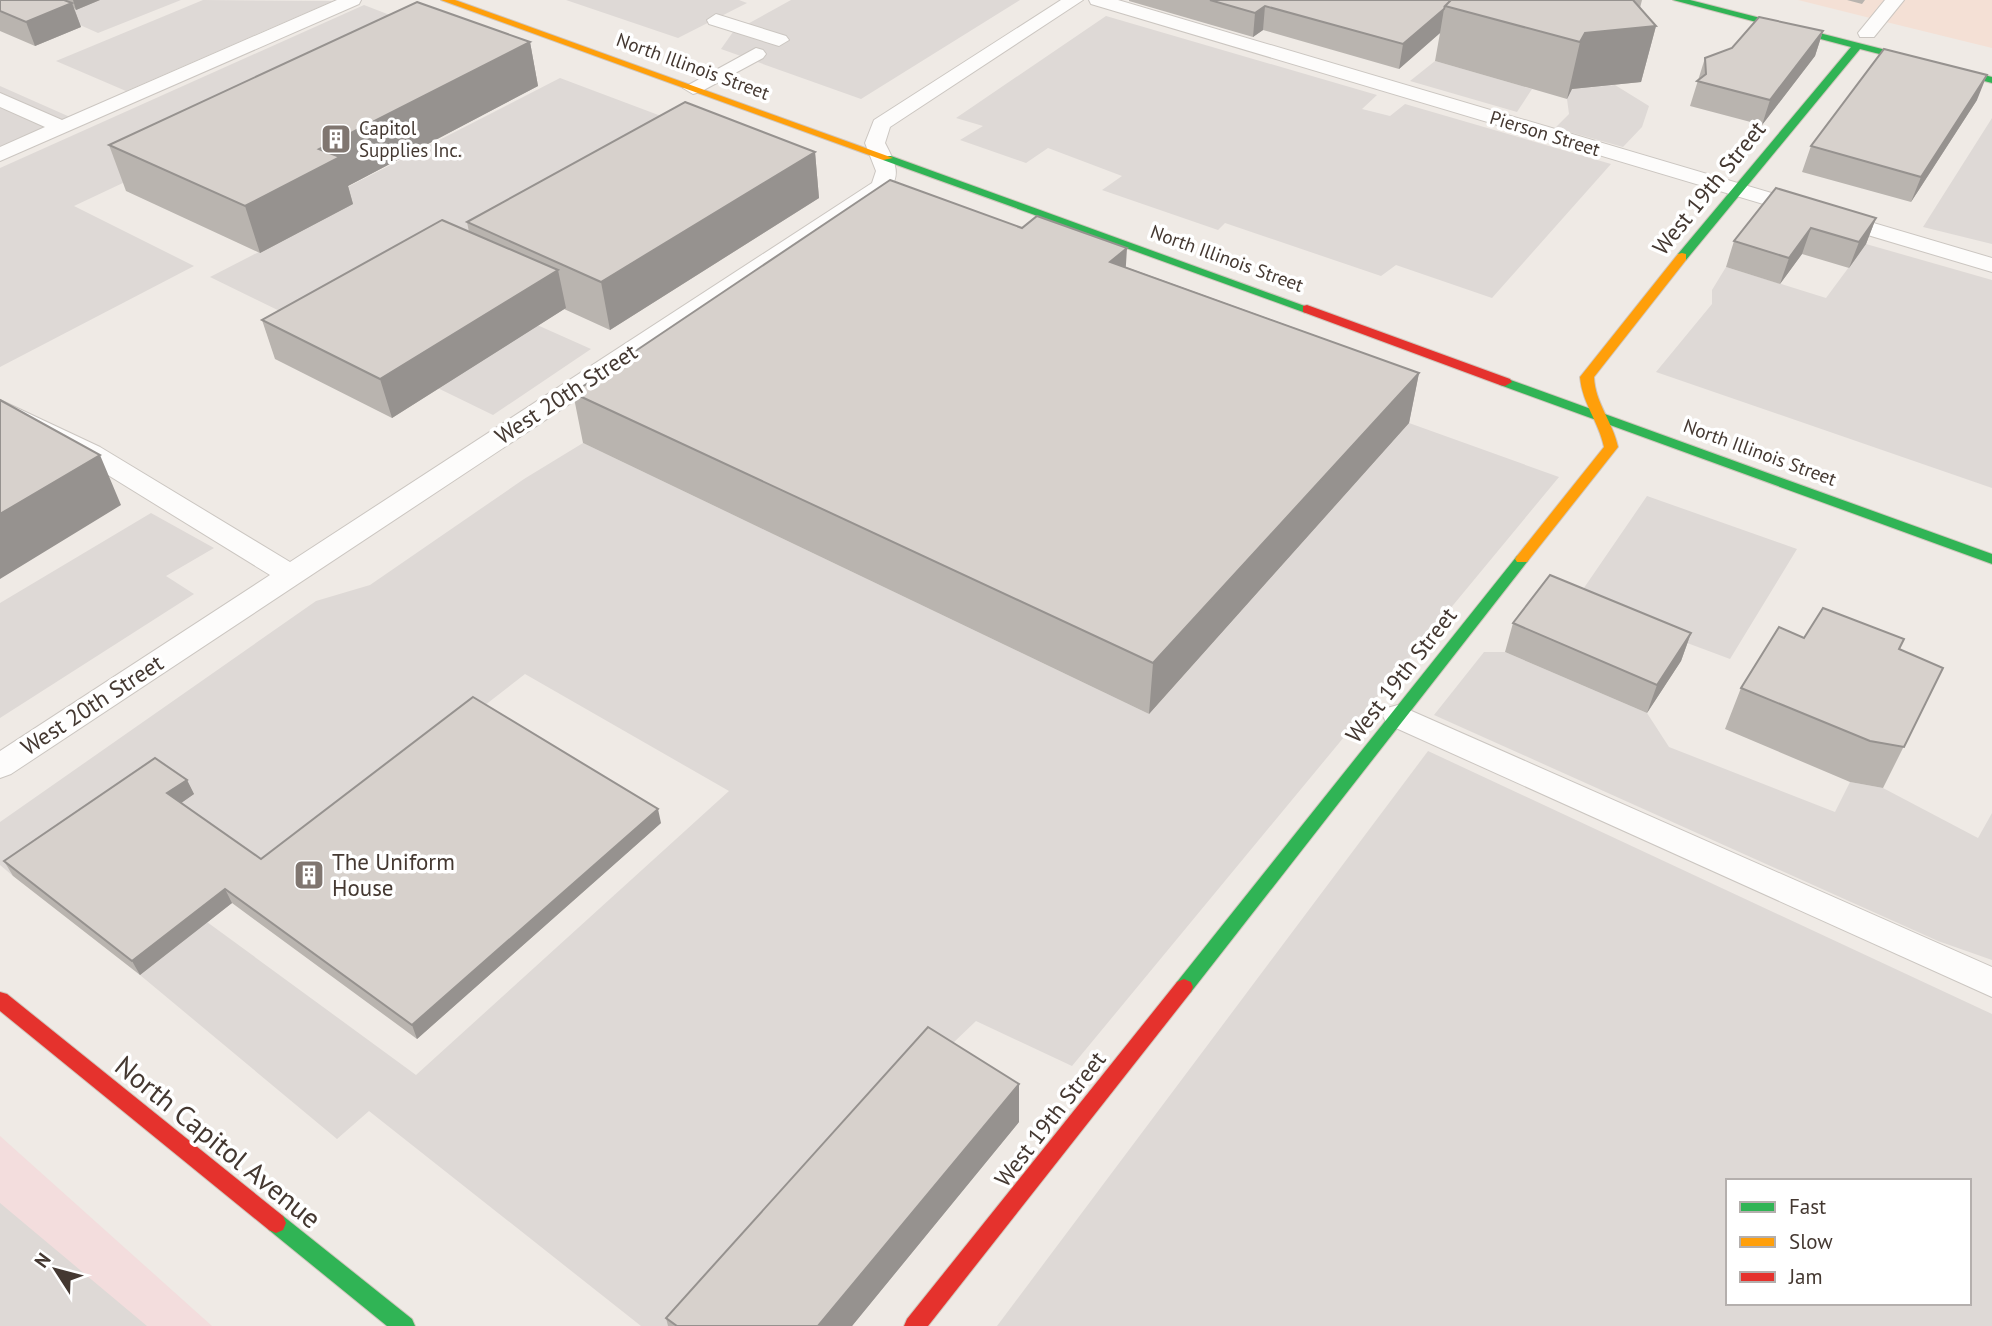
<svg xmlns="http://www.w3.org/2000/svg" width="1992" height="1326" font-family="'PT Sans',sans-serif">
	<rect width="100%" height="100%" fill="#efeae5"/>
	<path fill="#f4e0d5" d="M1798 0H1992V48L1878 20Z"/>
	<path fill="#f3dddd" d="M0 1136 212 1326H0Z"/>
	<path fill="#ded9d6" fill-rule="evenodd" d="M100 0H181L98 33 60 16Z
		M203 0 333 1 126 91 56 61Z
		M566 0H739L747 3 678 38Z
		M791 0H1020L861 99 721 49 733 32Z
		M364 5 439 34 74 206 194 266 0 367V168Z
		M1106 16 1377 95 1362 109 1390 116 1405 104 1611 164 1492 298 1396 265 1381 276 1225 223 1218 230 1102 190 1122 176 1048 148 1026 163 960 140 983 126 956 118Z
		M1435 61 1532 89 1517 112 1410 81Z
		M560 78 693 128 452 287 591 349 493 415 210 277 352 204 332 195Z
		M1615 85 1649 106 1642 127 1623 147 1555 128 1569 114 1567 99 1572 89Z
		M0 86 70 117 0 148Z
		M1992 118V244L1923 227Z
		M1866 244 1992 280V488L1656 372 1712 304V290L1726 267 1826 298Z
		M1409 423 1559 477 1072 1066 976 1021 929 1066 700 1326H641L369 1111 337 1139 140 975 207 922 416 1075 729 791 525 674 267 874 174 808 193 794 162 772 13 876 0 865V822L316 601 370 585 524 479 583 443 1149 714Z
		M1647 496 1797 549 1730 659 1575 601Z
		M151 513 214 548 166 576 194 594 0 718V603Z
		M1484 652H1505L1647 713 1669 747 1835 812 1850 782 1883 788 1978 838 1992 813V960L1938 941 1434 715Z
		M1428 751 1992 1014V1326H997ZM1728 1181H1969V1303H1728Z
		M0 1203 147 1326H0Z"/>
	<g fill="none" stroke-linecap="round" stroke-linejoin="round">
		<g stroke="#cbc6c1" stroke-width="2">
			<path id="lane" d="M337 0H361L359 4 0 161V147L45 127 0 107V93L62 120Z
				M1061 0H1083L890 127 885 143C895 163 902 173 888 193L11 774 0 778V751L270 575 82 459 0 418V400L100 447 290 562 872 183 876 171 865 143 874 120Z
				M1089 0H1118L1992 258V272L1091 4Z
				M1885 0H1904L1874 37H1860L1858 33Z
				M716 14 786 36 789 40 779 46 709 24 707 20Z
				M756 48 763 50 766 54 763 58 700 92 693 94 683 88Z
				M1398 705 1992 967V997L1387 724 1383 716 1387 708Z"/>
		</g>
		<g stroke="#d0c6bc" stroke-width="2">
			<path id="fast" d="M1673 0H1690L1992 77V83L1860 49 1686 260H1678V254L1851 47Z
				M883 156H891L1313 309 1307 313 1303 312 883 160Z
				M1505 378 1992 554V564L1500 385 1498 382Z
				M1522 554 1529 559 1527 562 1191 992 1184 995 1177 992 1175 987 1177 982 1517 556Z
				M276 1213 283 1216 412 1319 415 1326H387L269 1230 266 1223 269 1216Z"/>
		</g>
		<g stroke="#d0c6bc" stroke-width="2">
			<path id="slow" d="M441 0H455L893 158 883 160Z
				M1682 253 1686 254V260L1594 377C1595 403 1613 422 1618 447L1527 562H1517L1515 559 1517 556 1604 447C1599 422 1582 403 1580 377L1678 254Z"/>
		</g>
		<g stroke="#d0c6bc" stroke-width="2">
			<path id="jam" d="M1307 305 1510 379 1512 382 1505 386 1500 385 1303 312V306Z
				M1184 979 1191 982 1193 987 1191 992 928 1326H904L907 1319 1177 982Z
				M0 992 7 994 283 1216 286 1223 283 1230 276 1233 269 1230 0 1011Z"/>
		</g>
		<use href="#lane" fill="#fdfcfb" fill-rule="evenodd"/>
		<use href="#fast" fill="#30b455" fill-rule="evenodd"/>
		<use href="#slow" fill="#ff9f0a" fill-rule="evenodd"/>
		<use href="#jam" fill="#e5322d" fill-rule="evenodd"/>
	</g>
	<path fill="#b9b4af" d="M0 0H100L76 10 74 8 81 27 35 46 0 31Z
		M1129 0H1642L1640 8 1656 26 1641 82 1572 89 1567 99 1435 61 1440 33 1399 69 1263 30 1253 37 1129 1Z
		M1847 0H1865L1862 4Z
		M1823 31 1815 56 1762 125 1690 106 1705 58Z
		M530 42 538 86 348 186 353 204 260 253 126 191 109 145Z
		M1977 100 1911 202 1802 172 1811 146Z
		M815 152 819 198 610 330 564 309 392 418 275 359 262 320 469 232 467 222Z
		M1776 188 1876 218 1866 244 1849 268 1802 254 1780 284 1726 267 1734 241Z
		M1126 267 1419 373 1409 423 1149 714 583 443 573 393Z
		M1513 623 1691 633 1681 661 1647 713 1505 652Z
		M1804 638 1899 649 1943 668 1883 788 1850 782 1725 729 1741 688Z
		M187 780 194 794 181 803 261 859 661 823 417 1039 232 903 140 975 13 876 4 861Z
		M1019 1122 852 1326H668L666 1318Z"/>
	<path fill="#96928f" d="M73 0H100L76 10Z
		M72 3 81 27 35 46 26 22Z
		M1265 6 1263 30 1253 37 1255 13Z
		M1444 9 1440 33 1399 69 1403 44Z
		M1656 26 1641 82 1572 89 1567 99 1580 42 1585 33Z
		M1823 31 1815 56 1762 125 1770 100Z
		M530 42 538 86 348 186 353 204 260 253 245 206 319 149Z
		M1987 75 1977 100 1911 202 1921 177Z
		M815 152 819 198 610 330 601 282Z
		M1876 218 1866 244 1849 268 1859 242Z
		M1811 228 1802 254 1780 284 1789 258Z
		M1127 248 1124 296 1110 262Z
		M558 270 566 308 392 418 380 379Z
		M1419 373 1409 423 1149 714 1153 663Z
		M100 455 121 505 0 579V514Z
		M1691 633 1681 661 1647 713 1657 685Z
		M187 780 194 794 174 808 167 793Z
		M658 809 661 823 417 1039 412 1025Z
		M225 889 232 903 140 975 132 961Z
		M1019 1084V1122L852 1326H818Z"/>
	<path fill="#d7d1cc" stroke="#96928f" stroke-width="2" d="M0 0H64L72 3 26 22 0 11Z
		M1210 0H1451L1445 6 1444 9 1403 44 1265 6 1255 13Z
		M1451 0H1633L1656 26 1585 33 1580 42 1445 6Z
		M417 2 530 42 319 149 340 157 245 206 109 145Z
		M1759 17 1823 31 1770 100 1697 81 1706 74 1705 58 1732 48Z
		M1884 49 1987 75 1921 177 1811 146Z
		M685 102 815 152 601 282 467 222Z
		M890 180 1022 228 1037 216 1127 248 1110 262 1419 373 1153 663 573 393Z
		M1776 188 1876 218 1859 242 1811 228 1789 258 1734 241Z
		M442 220 558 270 380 379 262 320Z
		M0 400 100 455 0 514Z
		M1550 575 1691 633 1657 685 1513 623Z
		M1823 608 1904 639 1899 649 1943 668 1904 747 1870 741 1741 688 1779 627 1804 638Z
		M473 697 658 809 412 1025 225 889 132 961 4 861 155 758 187 780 167 793 261 859Z
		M928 1027 1019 1084 818 1326H677L666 1318Z"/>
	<defs>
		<g id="building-square" transform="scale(1.575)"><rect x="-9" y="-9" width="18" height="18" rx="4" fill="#807670" stroke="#fff"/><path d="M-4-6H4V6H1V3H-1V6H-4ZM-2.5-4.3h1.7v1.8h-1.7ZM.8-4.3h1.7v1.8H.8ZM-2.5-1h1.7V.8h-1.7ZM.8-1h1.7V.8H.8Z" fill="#fff"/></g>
	</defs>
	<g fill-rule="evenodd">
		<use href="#building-square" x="336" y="139"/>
		<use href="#building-square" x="309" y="875"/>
	</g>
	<g text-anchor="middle" stroke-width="7" stroke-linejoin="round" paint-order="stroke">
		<g font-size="19" fill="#443831" stroke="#fff">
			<text transform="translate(693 66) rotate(20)" y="7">North Illinois Street</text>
			<text transform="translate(1545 133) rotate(17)" y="7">Pierson Street</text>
			<text transform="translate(1227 258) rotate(20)" y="7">North Illinois Street</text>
			<text transform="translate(1760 452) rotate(20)" y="7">North Illinois Street</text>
		</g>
		<g font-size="19" fill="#443831" stroke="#fff" text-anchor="start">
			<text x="359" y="135">Capitol<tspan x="359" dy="22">Supplies Inc.</tspan></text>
		</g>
		<g font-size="23" fill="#443831" stroke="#fff">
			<text transform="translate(1709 188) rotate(-51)" y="8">West 19th Street</text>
			<text transform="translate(566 394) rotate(-33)" y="8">West 20th Street</text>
			<text transform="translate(1401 675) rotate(-52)" y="8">West 19th Street</text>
			<text transform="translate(92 705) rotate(-33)" y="8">West 20th Street</text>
			<text transform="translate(1050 1119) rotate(-52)" y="8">West 19th Street</text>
		</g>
		<g font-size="23" fill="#443831" stroke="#fff" text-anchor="start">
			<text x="332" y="870">The Uniform<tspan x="332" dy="26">House</tspan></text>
		</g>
		<g font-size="28" fill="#443831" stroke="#fff">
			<text transform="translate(218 1142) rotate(39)" y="10">North Capitol Avenue</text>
		</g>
	</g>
	<rect x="1726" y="1179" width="245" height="126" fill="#ffffff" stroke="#b4afad" stroke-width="2"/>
	<rect x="1740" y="1202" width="35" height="10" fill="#30b455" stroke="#b4afad" stroke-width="2"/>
	<text x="1789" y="1214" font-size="21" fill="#443831">Fast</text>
	<rect x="1740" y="1237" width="35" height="10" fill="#ff9f0a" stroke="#b4afad" stroke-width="2"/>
	<text x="1789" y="1249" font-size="21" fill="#443831">Slow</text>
	<rect x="1740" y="1272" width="35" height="10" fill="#e5322d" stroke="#b4afad" stroke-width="2"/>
	<text x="1789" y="1284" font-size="21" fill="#443831">Jam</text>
	<g transform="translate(56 1270) rotate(306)" stroke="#ffffff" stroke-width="5" paint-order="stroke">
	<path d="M0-5L12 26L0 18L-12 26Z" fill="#443831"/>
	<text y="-10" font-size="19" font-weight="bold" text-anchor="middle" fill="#443831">N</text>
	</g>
</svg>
